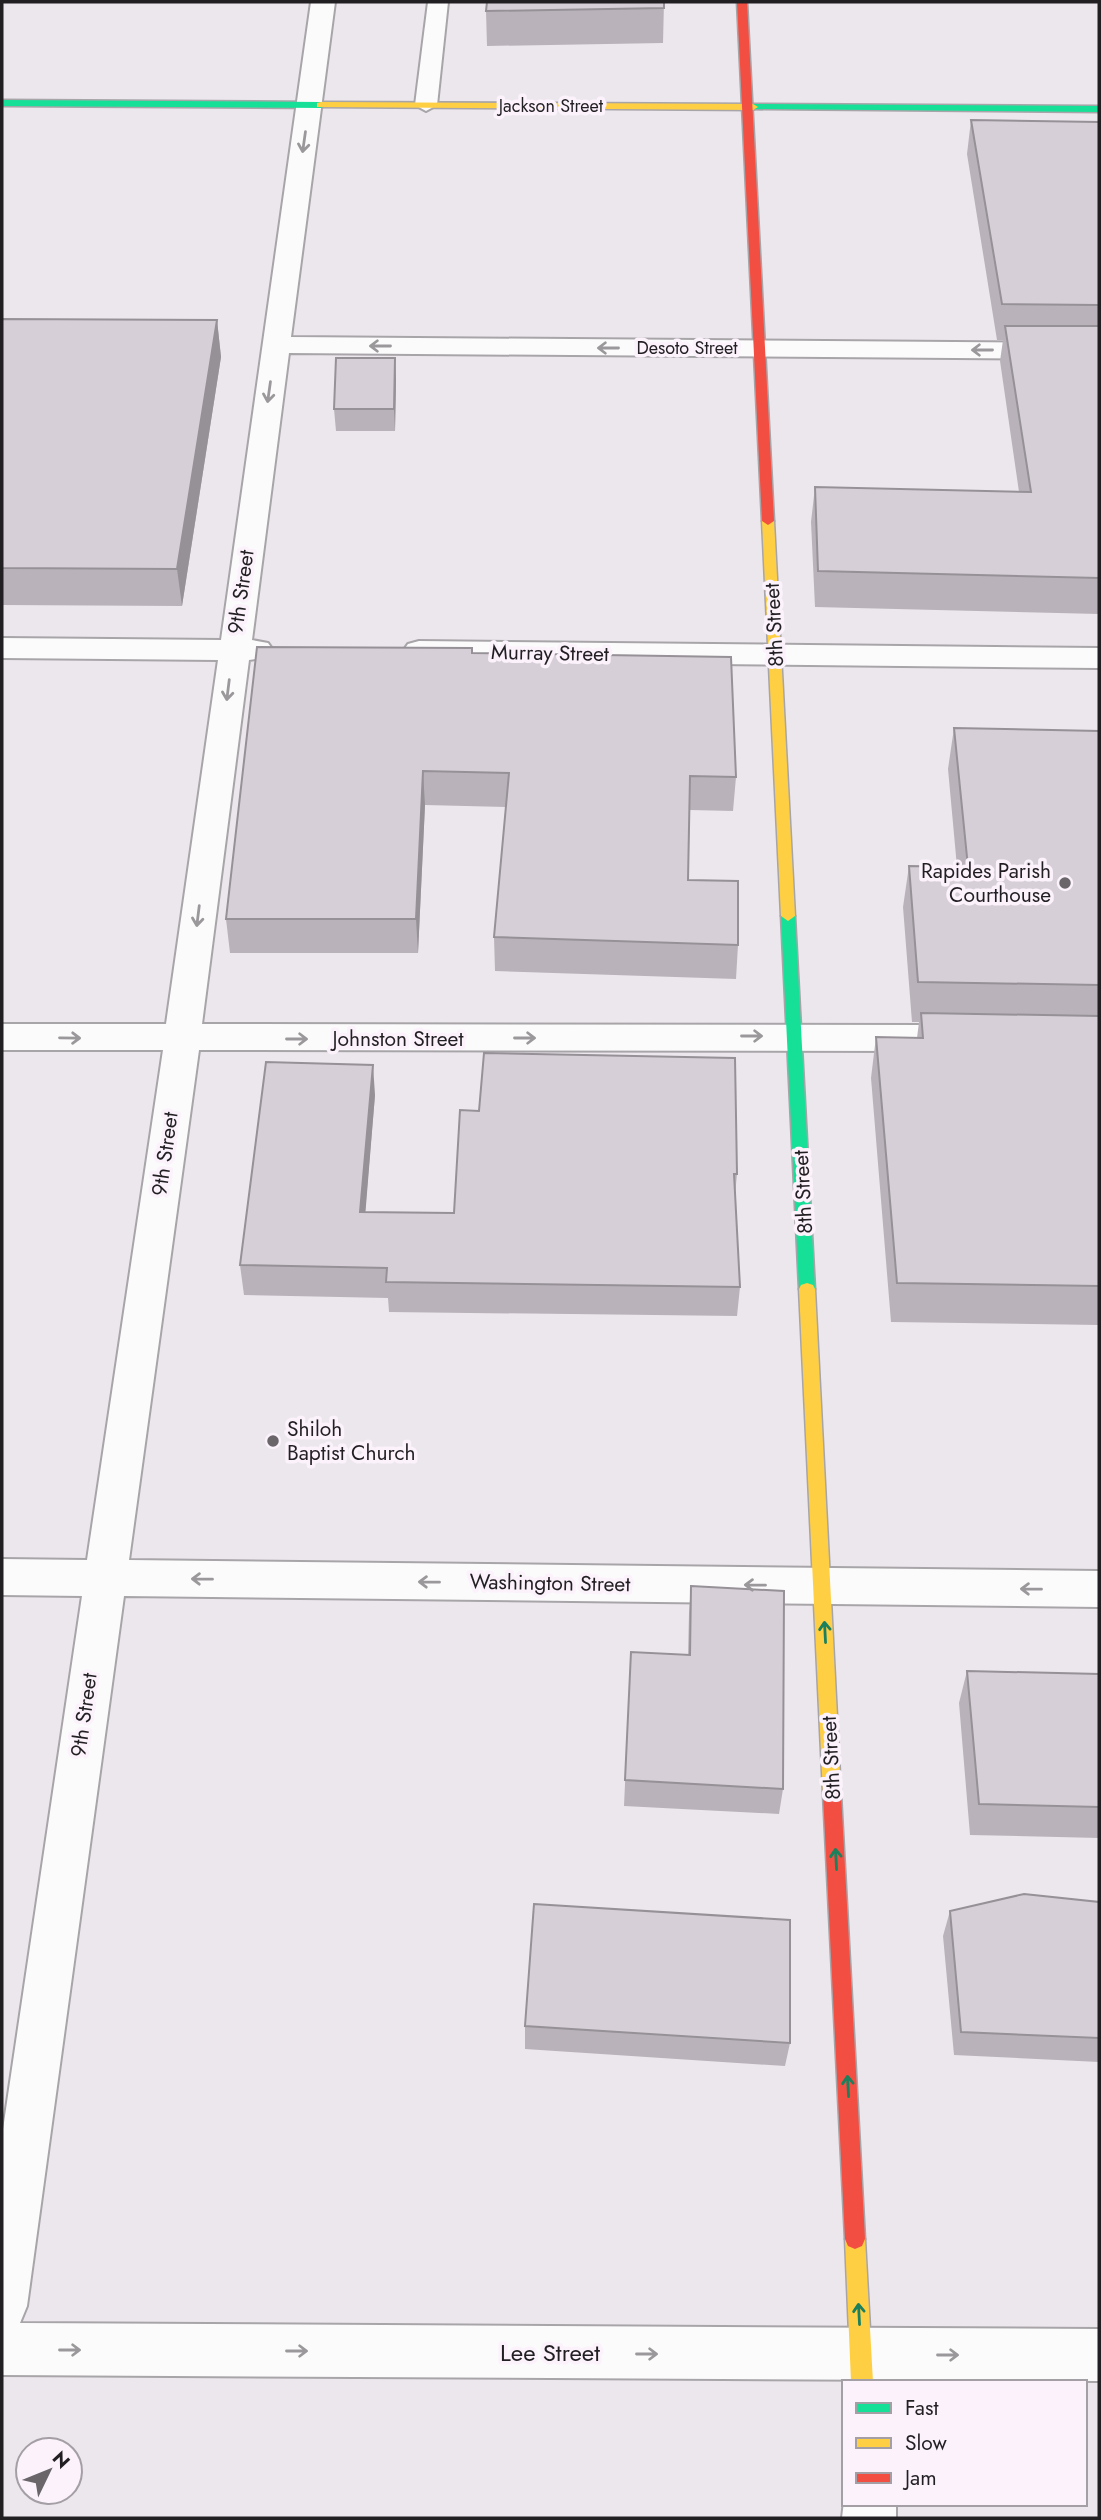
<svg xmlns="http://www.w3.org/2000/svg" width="1101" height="2520" font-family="Jost,sans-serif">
	<rect width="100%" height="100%" fill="#ece7ed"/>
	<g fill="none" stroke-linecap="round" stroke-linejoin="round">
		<g stroke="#a8a5a9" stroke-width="4">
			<path id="lane" d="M428 2H448L437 105 426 111 415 105Z"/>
		</g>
		<g stroke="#a8a5a9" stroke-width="4">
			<path id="street" d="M311 2H335L291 337 1099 343V359L289 353 252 640 268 643 273 650 268 657 249 660 202 1024 927 1025 940 1029 945 1038 940 1047 927 1051 199 1050 129 1560 1099 1571V1607L124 1596 27 2306 20 2323 1099 2329V2381L2 2375V2136L82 1596 2 1595V1559L87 1560 163 1050H2V1024H166L218 660 2 658V638L221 640Z
				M419 641 1099 648V668L419 661 408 658 403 651 408 644Z
				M844 2501V2504H896V2518H842Z"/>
		</g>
		<g stroke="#a8a5a9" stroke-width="3">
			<path id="fast" d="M2 100 321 102 326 105 321 108 2 106Z
				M753 104 1099 106V112L749 109V105Z
				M788 911 795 916 815 1289 813 1293H801L799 1289 781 916Z"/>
		</g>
		<g stroke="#a8a5a9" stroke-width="3">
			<path id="slow" d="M321 102 753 104 758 107 753 110 317 107V103Z
				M768 517 774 521 795 916 788 921 781 916 762 521Z
				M807 1283 813 1285 815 1289 841 1794 838 1800 832 1802 826 1800 823 1794 799 1289 801 1285Z
				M855 2229 862 2232 865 2239 873 2382H851L845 2239 848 2232Z"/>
		</g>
		<g stroke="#a8a5a9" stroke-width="3">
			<path id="jam" d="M737 2H747L774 521 768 525 762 521Z
				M832 1786 838 1788 841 1794 865 2239 862 2246 855 2249 848 2246 845 2239 823 1794 826 1788Z"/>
		</g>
		<use href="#lane" fill="#fcfbfc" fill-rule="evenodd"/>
		<use href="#street" fill="#fcfbfc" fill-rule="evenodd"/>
		<use href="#fast" fill="#16e098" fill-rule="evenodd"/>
		<use href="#slow" fill="#ffcf43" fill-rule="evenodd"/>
		<use href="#jam" fill="#f24e42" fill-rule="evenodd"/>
	</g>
	<path fill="#b9b2ba" d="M664 2 663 43 487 46 486 11Z
		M971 120 1099 122V614L815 607 811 522 815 487 1019 492 1000 361 1003 340H997L967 154Z
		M2 319 217 320 221 357 182 606 2 605Z
		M395 358 396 380 395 431H336L334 409Z
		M472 653 736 777 733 811 690 810 688 880 738 945 736 979 495 971 494 937 506 807 425 805 418 953H230L226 919Z
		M954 728 1099 731V1325L891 1322 871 1078 876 1037 917 1038 919 1022H912L903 907 909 866 957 867 948 769Z
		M375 1095 365 1212 454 1213 737 1174 735 1195 740 1287 737 1316 389 1312 388 1298 244 1295 240 1265Z
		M691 1586 783 1789 779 1814 624 1806 631 1652 688 1655 689 1613Z
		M967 1671 1099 1674V1838L970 1835 959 1703Z
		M1099 1902V2062L954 2055 943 1936 950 1911Z
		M525 2026 790 2043 785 2066 525 2049Z"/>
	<path fill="#969197" d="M217 320 221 357 182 606 177 569Z
		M395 358 396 380 395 431 394 409Z
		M423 771 425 805 418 953 416 919Z
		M373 1065 375 1095 363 1242 360 1212Z"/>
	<path fill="#d7cfd8" stroke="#969197" stroke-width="2" d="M487 2H664V8L486 11Z
		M971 120 1099 122V305L1002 304Z
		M2 319 217 320 177 569 2 568Z
		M1005 326H1099V578L818 571 815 487 1031 492Z
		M336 358H395L394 409H334Z
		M257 647 472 648V653L731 657 736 777 690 776 688 880 738 881V945L494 937 509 773 423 771 416 919H226Z
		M954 728 1099 731V985L918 982 909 866 968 867Z
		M921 1013 1099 1016V1286L897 1283 876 1037 923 1038Z
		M484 1053 735 1058 737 1174H734L740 1287 386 1282 387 1268 240 1265 266 1062 373 1065 360 1212 454 1213 460 1110 479 1111Z
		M691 1586 784 1591 783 1789 625 1780 631 1652 690 1655Z
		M967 1671 1099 1674V1807L979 1804Z
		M1024 1894 1099 1902V2038L961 2032 950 1911Z
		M534 1904 790 1920V2043L525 2026Z"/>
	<defs><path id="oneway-shaft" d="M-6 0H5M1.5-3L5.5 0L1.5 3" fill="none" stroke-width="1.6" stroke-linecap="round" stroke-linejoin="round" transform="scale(1.75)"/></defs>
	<g stroke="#9a989a">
		<use href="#oneway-shaft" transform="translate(304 142) rotate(98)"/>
		<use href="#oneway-shaft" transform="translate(380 346) rotate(-180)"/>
		<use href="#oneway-shaft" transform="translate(608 348) rotate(-180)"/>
		<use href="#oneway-shaft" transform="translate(982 350) rotate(-180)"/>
		<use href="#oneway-shaft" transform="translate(269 392) rotate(98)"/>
		<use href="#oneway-shaft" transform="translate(228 690) rotate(97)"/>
		<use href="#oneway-shaft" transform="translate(198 916) rotate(97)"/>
		<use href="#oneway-shaft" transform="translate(752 1036)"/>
		<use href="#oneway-shaft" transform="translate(70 1038) rotate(1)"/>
		<use href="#oneway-shaft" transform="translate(525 1038)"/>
		<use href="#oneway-shaft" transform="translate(297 1039)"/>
		<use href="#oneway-shaft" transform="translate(202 1579) rotate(-179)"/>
		<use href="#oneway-shaft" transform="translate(429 1582) rotate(-179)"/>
		<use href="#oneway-shaft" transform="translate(755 1585) rotate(-179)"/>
		<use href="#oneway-shaft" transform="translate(1031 1589) rotate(-179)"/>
		<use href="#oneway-shaft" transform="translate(70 2350)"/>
		<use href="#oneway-shaft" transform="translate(297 2351)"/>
		<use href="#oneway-shaft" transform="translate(647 2354)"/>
		<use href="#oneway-shaft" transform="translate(948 2355)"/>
	</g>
	<g stroke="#1c805d">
		<use href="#oneway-shaft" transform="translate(825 1632) rotate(-93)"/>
		<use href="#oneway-shaft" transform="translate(836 1859) rotate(-93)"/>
		<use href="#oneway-shaft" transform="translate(848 2086) rotate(-93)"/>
		<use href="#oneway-shaft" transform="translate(859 2314) rotate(-93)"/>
	</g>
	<g fill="#696569" stroke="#fbf2fc" stroke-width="2.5">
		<circle cx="1065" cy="883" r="7"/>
		<circle cx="273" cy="1441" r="7"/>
	</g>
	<g text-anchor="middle" stroke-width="7" stroke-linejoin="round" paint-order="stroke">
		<g font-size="18" fill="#221f22" stroke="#fbf2fc">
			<text x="551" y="112">Jackson Street</text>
			<text x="687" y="354">Desoto Street</text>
		</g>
		<g font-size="21" fill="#221f22" stroke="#fbf2fc">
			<text transform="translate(241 592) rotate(-82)" y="7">9th Street</text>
			<text transform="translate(774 625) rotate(-93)" y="7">8th Street</text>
			<text transform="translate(550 653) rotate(1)" y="7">Murray Street</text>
			<text x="398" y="1046">Johnston Street</text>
			<text transform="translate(165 1154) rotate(-82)" y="7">9th Street</text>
			<text transform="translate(803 1192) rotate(-93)" y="7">8th Street</text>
			<text transform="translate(550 1583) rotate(1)" y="7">Washington Street</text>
			<text transform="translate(84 1715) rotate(-82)" y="7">9th Street</text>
			<text transform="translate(831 1758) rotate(-93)" y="7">8th Street</text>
		</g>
		<g font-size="21" fill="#221f22" stroke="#fbf2fc" text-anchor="end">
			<text x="1051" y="878">Rapides Parish<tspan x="1051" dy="24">Courthouse</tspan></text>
			<text x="287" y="1436" text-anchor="start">Shiloh<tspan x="287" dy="24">Baptist Church</tspan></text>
		</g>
		<g font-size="24" fill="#221f22" stroke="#fbf2fc">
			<text x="550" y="2361">Lee Street</text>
		</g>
	</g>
	<rect width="1101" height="2520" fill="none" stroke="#221f22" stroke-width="7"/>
	<rect x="842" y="2380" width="245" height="126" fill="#fbf2fc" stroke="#a49ea5" stroke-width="2"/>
	<rect x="856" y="2403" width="35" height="10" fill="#16e098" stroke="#a49ea5" stroke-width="2"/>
	<text x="905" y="2415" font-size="21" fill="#221f22">Fast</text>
	<rect x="856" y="2438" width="35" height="10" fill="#ffcf43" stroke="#a49ea5" stroke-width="2"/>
	<text x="905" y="2450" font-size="21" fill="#221f22">Slow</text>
	<rect x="856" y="2473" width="35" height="10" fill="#f24e42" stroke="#a49ea5" stroke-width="2"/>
	<text x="905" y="2485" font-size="21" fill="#221f22">Jam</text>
	<g transform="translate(49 2471) rotate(47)"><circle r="33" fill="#fbf2fc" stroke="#a49ea5" stroke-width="2"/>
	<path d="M0-5L12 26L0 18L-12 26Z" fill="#696569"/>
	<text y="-10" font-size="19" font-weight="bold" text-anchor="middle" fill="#221f22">N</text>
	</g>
</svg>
